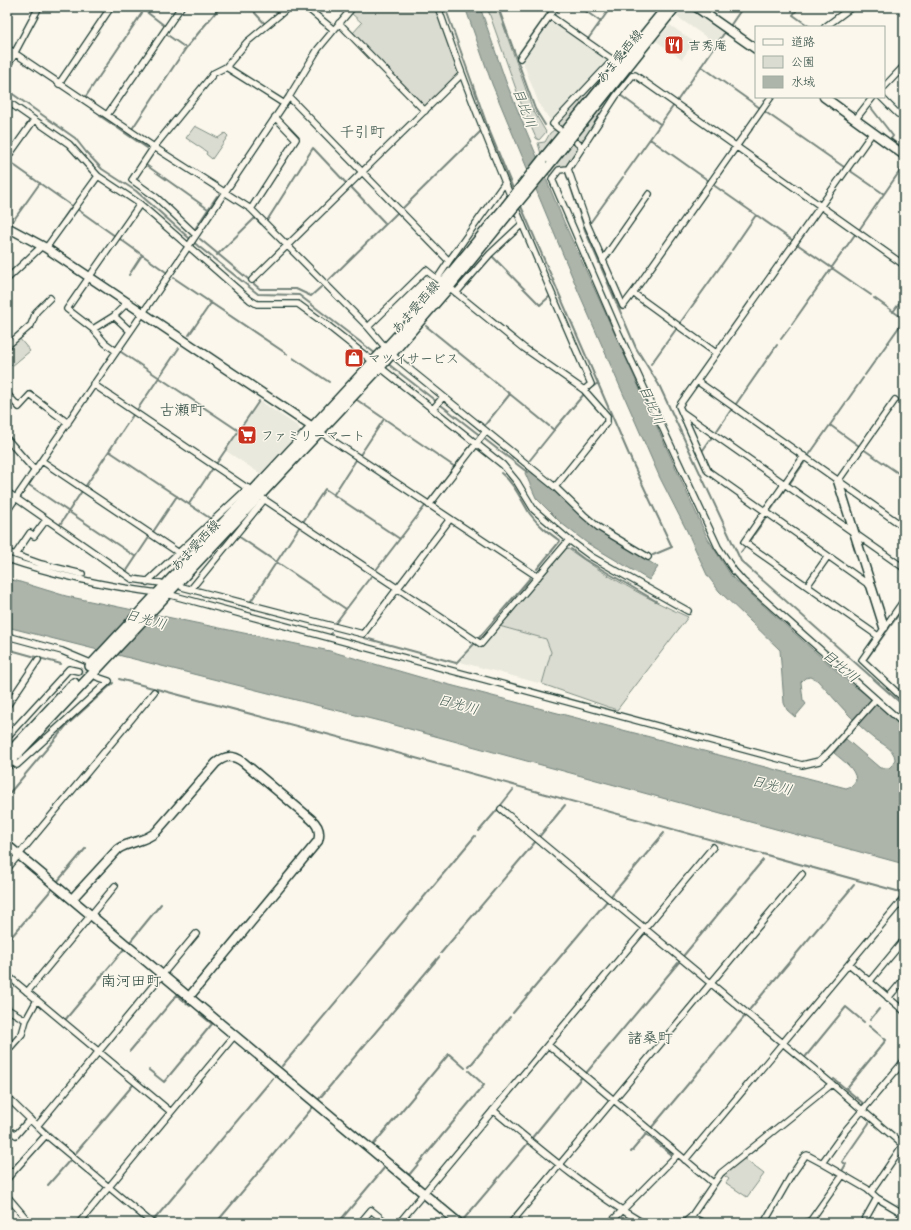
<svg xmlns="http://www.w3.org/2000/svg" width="911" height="1230" font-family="Pangolin,'Klee One',sans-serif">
	<rect width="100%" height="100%" fill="#fbf7ec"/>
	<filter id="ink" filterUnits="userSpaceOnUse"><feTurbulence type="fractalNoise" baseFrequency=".025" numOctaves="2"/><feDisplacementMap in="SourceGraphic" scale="8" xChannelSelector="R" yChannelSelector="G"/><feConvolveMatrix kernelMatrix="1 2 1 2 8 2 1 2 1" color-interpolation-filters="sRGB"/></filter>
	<g filter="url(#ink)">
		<path fill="#eae9de" d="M689 7 724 31 716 44 676 16 683 8Z
			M702 7H722L715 16Z
			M550 19 609 60 593 80 550 120 539 104 522 60Z
			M670 25 694 42 682 59 656 41Z
			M260 401 299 427 300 434 262 475 226 451Z
			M499 626 546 639 551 652 542 684 460 662 476 643 482 647Z"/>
		<path fill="#dbdcd1" stroke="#7d8c82" d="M356 7H435L458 72 457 76 426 106H423L352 34 362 23 351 13Z
			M487 7H497L533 110 546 132 539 140 536 138 522 106Z
			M610 67 562 129 557 123Z
			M628 75 583 142 576 139Z
			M195 126 218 138 225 133 228 136 212 159 206 154 207 152 186 138Z
			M554 130 559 132 541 154 538 143 545 142 550 133Z
			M573 143 578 148 567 164 551 179 548 173Z
			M19 338 30 351 12 366 7 360V347Z
			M567 548C604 575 646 598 688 617L617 710 542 684 551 652 546 639 499 626 536 581H539Z
			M743 1158 764 1174 747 1197 726 1183 729 1179 722 1174Z"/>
		<path fill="#adb4aa" stroke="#74847b" d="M465 7H480L506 82 564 222 708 539 732 577 851 684 866 694 904 729V864L391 724 7 627V578L66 596 330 651 423 678 846 788 852 786 856 780C855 768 843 761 834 753L846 739 880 768H889L893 764 895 759C894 748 881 744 874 738 852 721 836 700 817 680L811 677 805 678 801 682 803 700 806 704 795 717 787 710 784 703 780 650 719 591 707 575 687 531 660 478 579 293 492 84Z
			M527 469 553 488 575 511 599 530 658 567 649 580 587 543 561 523 536 498 525 473Z"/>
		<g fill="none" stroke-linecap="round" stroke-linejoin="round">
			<path stroke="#74847b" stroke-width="2" d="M140 7 165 26
				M254 7 255 13 266 25
				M445 7 487 125 514 191
				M498 7 535 109 545 125
				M580 7 601 22
				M799 7 793 15 810 27
				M76 8 77 7
				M730 26 743 7
				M588 39 611 7
				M186 48 220 7
				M520 52 552 7
				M701 66 760 108
				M7 90 75 138 86 152 102 169 136 191 198 246 258 294 299 295 376 354
				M620 95 660 124
				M867 97 868 99
				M84 99 146 7
				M677 101 725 32
				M869 105 893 136 891 139 901 147
				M764 111 844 167
				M100 116 147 148
				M132 129 186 48 166 34
				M650 139 709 181
				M900 157 904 161
				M8 161 72 206 50 238
				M146 165 208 209
				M849 170 884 194
				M566 173 585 230 636 348 659 385 741 561 904 706
				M625 174 674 105
				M712 184 792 240
				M352 188 386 224
				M520 204 633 464 672 547 653 555
				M77 209 115 236
				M402 209 480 132
				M268 219 313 148 346 183
				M13 221 40 183
				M590 223 623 177
				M195 229 217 196
				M859 230 904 165
				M120 239 166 272
				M200 239 260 289H296L311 296 321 287
				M797 244 871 295
				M732 250 756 215
				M217 255 255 218 261 224
				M493 257 540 305 549 297
				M129 275 142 255
				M174 278 287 354
				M328 281 398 212
				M874 298 904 319
				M893 312 904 297
				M680 323 730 253
				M792 324 856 233
				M426 326 554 430 584 394
				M189 335 211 303
				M781 339 790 327
				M121 352 239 431
				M293 358 329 382
				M387 363 527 472
				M651 364 677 328
				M865 375 904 320
				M588 390 598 383
				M357 400 455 467
				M736 404 777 345
				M137 410 179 348
				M485 425 510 394
				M830 425 859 446
				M716 432 731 410
				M863 449 901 475
				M703 450 712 437
				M109 451 211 519
				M360 455 384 419
				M809 455 863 378
				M530 460 554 430
				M216 464 259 401
				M904 470 901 475 904 477
				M501 473C515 484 521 500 530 514 538 525 549 533 560 541L537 569
				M790 483 804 463
				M29 485 136 557
				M85 487 133 415
				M334 494 356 460
				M428 501 471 445
				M189 504 213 468
				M7 505 11 500
				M771 510 785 489
				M303 522 325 489 400 539
				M59 526 82 491
				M153 532 177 496
				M238 536 346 609
				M750 540 766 518
				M571 549 584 559 656 601
				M741 552 745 547
				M376 570 425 506
				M126 572 150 536
				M251 601 300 526
				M331 629 372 575
				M331 635V633
				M365 638 456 663 475 643
				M478 639 530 578
				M7 649 61 664
				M866 660 904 607
				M119 679 372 746 904 893
				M7 796 66 726 113 683
				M501 805 513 790
				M479 831 497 810
				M539 837 565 805
				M57 882 86 848
				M610 897 664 833
				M7 942 52 889
				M130 942 161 904
				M441 953 536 841
				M684 955 763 860
				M750 1009 854 885
				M513 1013 607 901
				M65 1020 124 949
				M870 1020 879 1009
				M661 1039 706 985
				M130 1051 177 995 190 1006
				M806 1056 846 1007 864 1022
				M282 1066 475 836
				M469 1067 510 1017
				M149 1070 164 1082 212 1024 200 1014
				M587 1072 679 962
				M834 1079 864 1104
				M846 1089 886 1040 869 1026
				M319 1099 439 957
				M794 1111 799 1107
				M43 1127 74 1155 133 1085
				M652 1127 745 1016
				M903 1135 904 1134
				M531 1139 581 1078
				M373 1145 449 1054 465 1068
				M631 1152 646 1134 672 1155
				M559 1161 571 1147
				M395 1163 409 1175 484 1085 469 1071
				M841 1173 846 1164 842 1162 869 1123
				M659 1177 665 1171
				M48 1185 70 1160
				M463 1220 529 1142
				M153 1221 273 1078
				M216 1223 313 1107
				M338 1223 385 1167
				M507 1223 556 1165"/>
			<path stroke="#cfd2c7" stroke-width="5.5" stroke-dasharray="5.5 3" stroke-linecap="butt" d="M78 671 93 676"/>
			<g stroke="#1f3d34" stroke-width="8">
				<path id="street" d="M306 7 334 30
					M438 7C482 135 537 259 591 384L584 390
					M550 16 613 60
					M339 23 425 111
					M825 27 852 7
					M7 48 154 147 251 209 368 327 391 354 555 487 584 515 598 527 648 557
					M14 54 39 7
					M520 58 556 7
					M7 66 15 54
					M226 67 283 103
					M632 76 616 96 568 169 559 170 552 179 619 334 718 547 734 571 743 581 904 724
					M632 76 635 75 904 265
					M59 84 111 7
					M884 87 904 66
					M289 97 449 261 437 279 443 282
					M881 97 898 114 904 115
					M7 101 69 144 98 176 140 204 250 300 257 304H298L327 325 503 465 517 482 534 510 569 540 592 557 688 611
					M107 115 181 7
					M855 120 873 97
					M559 129 553 124 613 60 622 62
					M577 143 582 147
					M7 158 34 120
					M568 169 587 224 623 306 633 293 716 353
					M251 209 296 139 275 117
					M196 235 157 198 132 180 154 147 214 73 226 67 247 42 289 7
					M46 248 98 176
					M603 260 649 194
					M449 261 504 184
					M7 279 42 246
					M252 280 461 75
					M449 287 524 348 584 390 607 416V422L555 487
					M456 293 490 254 522 224
					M633 293 771 97
					M114 316 130 331
					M368 327 426 270 437 279
					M93 329 114 316 127 303
					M7 346 31 325 36 312 50 298
					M116 351 105 343 93 329 67 309 140 204
					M697 381 904 527
					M93 384 253 492
					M7 394 19 407 30 395 68 423
					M433 409 443 397
					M682 412 904 568
					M320 432 538 577
					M7 439 35 471
					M804 456 744 542 878 636
					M42 461 179 553
					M838 481 895 400
					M7 492 132 579 161 583
					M259 496 481 644 569 540
					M429 505 486 431
					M7 511 188 247 289 97 318 49 353 7
					M7 552 41 564 82 574
					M15 555 30 533 34 536 46 520
					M7 559C57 576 106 586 158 593
					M147 582 248 488
					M807 586 828 556
					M182 587 363 634 450 519
					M872 587 708 471 679 406 873 132
					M191 589 264 500
					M167 594 802 765 819 761 829 752 876 699
					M904 600 862 660 904 699
					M7 636 62 651 93 664
					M7 706 38 660
					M7 737 69 669 78 671
					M11 761 17 765 109 681 97 677
					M501 809 832 1084 904 1146
					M7 869 154 692
					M849 964 904 1011
					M7 975 171 1112
					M869 982 904 940
					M27 992 115 886
					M888 998 904 979
					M7 1009 26 1020
					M548 1045 713 1183
					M7 1051 22 1034 26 1020 37 1000
					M904 1061 845 1131 822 1163 867 1189 877 1198 904 1214
					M7 1097 46 1135 152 1223
					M493 1110C541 1150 589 1191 643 1223
					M37 1126 196 934
					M7 1132 9 1130 16 1135 30 1119
					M685 1160 904 898
					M7 1168 12 1173 46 1135
					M7 1179 12 1173
					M871 1192 903 1145
					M7 1196 30 1223
					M691 1217 721 1173 832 1084
					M79 1223 235 1035
					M360 1223 371 1210 387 1223
					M399 1223 713 847
					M511 1223 802 874
					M610 1223 678 1154
					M684 1223 691 1217 704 1223
					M764 1223 791 1176 805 1156 807 1155 822 1163
					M806 1223 811 1220 843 1175
					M863 1223 877 1198
					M898 1223 902 1213"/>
			</g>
			<g stroke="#1f3d34" stroke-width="11">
				<path id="secondary" d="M696 7 756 49
					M824 97 904 155
					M7 227 46 248 317 430
					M838 481 884 627
					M7 845 459 1223
					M72 899 118 849C130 841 145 842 156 832L216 763C226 755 233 755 243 762L311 819C318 825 321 832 318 841L189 997"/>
			</g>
			<g stroke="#1f3d34" stroke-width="12">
				<path id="primary" d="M543 159 667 7
					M547 167 675 7
					M90 666 414 318 506 206
					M7 755 74 683
					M7 765 380 367 449 287 509 213"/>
			</g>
			<use href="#street" stroke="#fbf7ec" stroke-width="5.5"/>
			<use href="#secondary" stroke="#fbf7ec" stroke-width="8"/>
			<use href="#primary" stroke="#fbf7ec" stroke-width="9"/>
			<g stroke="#1f3d34" stroke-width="12" stroke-linecap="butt">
				<path id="primary-bridge" d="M506 206 543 159
					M509 213 547 167"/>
			</g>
			<use href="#primary-bridge" stroke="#fbf7ec" stroke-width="9"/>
		</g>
	</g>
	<defs>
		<g id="restaurant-square" transform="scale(1)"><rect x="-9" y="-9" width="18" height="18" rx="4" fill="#c8321e" stroke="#fbf7ec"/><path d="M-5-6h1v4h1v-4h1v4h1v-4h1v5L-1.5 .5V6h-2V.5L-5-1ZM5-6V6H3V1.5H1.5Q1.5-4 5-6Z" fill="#fff"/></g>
		<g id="shop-square" transform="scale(1)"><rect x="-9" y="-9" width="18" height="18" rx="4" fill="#c8321e" stroke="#fbf7ec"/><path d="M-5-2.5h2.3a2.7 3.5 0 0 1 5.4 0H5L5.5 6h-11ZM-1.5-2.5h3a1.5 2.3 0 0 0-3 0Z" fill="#fff"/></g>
		<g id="supermarket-square" transform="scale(1)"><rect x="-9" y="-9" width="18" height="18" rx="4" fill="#c8321e" stroke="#fbf7ec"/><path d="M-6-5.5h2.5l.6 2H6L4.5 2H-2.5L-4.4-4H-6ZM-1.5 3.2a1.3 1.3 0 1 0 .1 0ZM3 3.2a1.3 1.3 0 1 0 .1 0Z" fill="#fff"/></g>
	</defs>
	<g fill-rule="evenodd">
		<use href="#restaurant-square" x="674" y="45"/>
		<use href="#shop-square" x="354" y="358"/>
		<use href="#supermarket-square" x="247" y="435"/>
	</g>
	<g text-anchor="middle" stroke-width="3" stroke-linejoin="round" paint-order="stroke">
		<g font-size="13" fill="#1f3d34" stroke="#fbf7ec" text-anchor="start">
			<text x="688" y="50">吉秀庵</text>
			<text x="368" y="363">マツイサービス</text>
			<text x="261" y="440">ファミリーマート</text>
		</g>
		<g font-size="13" fill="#1f3d34" stroke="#fbf7ec">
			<text transform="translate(619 56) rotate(-51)" y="5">あま愛西線</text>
			<text transform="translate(415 307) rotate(-49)" y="5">あま愛西線</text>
			<text transform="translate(195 545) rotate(-47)" y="5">あま愛西線</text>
		</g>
		<g font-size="14" font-style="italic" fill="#425b52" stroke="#fbf7ec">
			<text transform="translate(525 108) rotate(69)" y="5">目比川</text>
			<text transform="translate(652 405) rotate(66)" y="5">目比川</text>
			<text transform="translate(146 619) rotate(15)" y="5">日光川</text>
			<text transform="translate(841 666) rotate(40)" y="5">目比川</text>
			<text transform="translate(458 704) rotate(15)" y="5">日光川</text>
			<text transform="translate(772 785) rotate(14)" y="5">日光川</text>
		</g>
		<g font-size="15" fill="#1f3d34" stroke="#fbf7ec">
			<text x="362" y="137">千引町</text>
			<text x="182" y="415">古瀬町</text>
			<text x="131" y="986">南河田町</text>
			<text x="650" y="1043">諸桑町</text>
		</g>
	</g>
	<rect width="911" height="1230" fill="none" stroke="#fbf7ec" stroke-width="24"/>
	<rect x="12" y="12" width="887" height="1206" fill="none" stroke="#1f3d34" stroke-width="1.5" filter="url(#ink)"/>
	<rect x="755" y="26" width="130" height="72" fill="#fbf7ec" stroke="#a3ada2"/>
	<rect x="763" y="39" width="20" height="6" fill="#fbf7ec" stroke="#a3ada2"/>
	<text x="791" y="46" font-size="12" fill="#1f3d34">道路</text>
	<rect x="763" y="56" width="20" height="12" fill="#dbdcd1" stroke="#a3ada2"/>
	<text x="791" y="66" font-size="12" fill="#1f3d34">公園</text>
	<rect x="763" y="76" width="20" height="12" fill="#adb4aa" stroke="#a3ada2"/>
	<text x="791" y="86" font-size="12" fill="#1f3d34">水域</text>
</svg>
